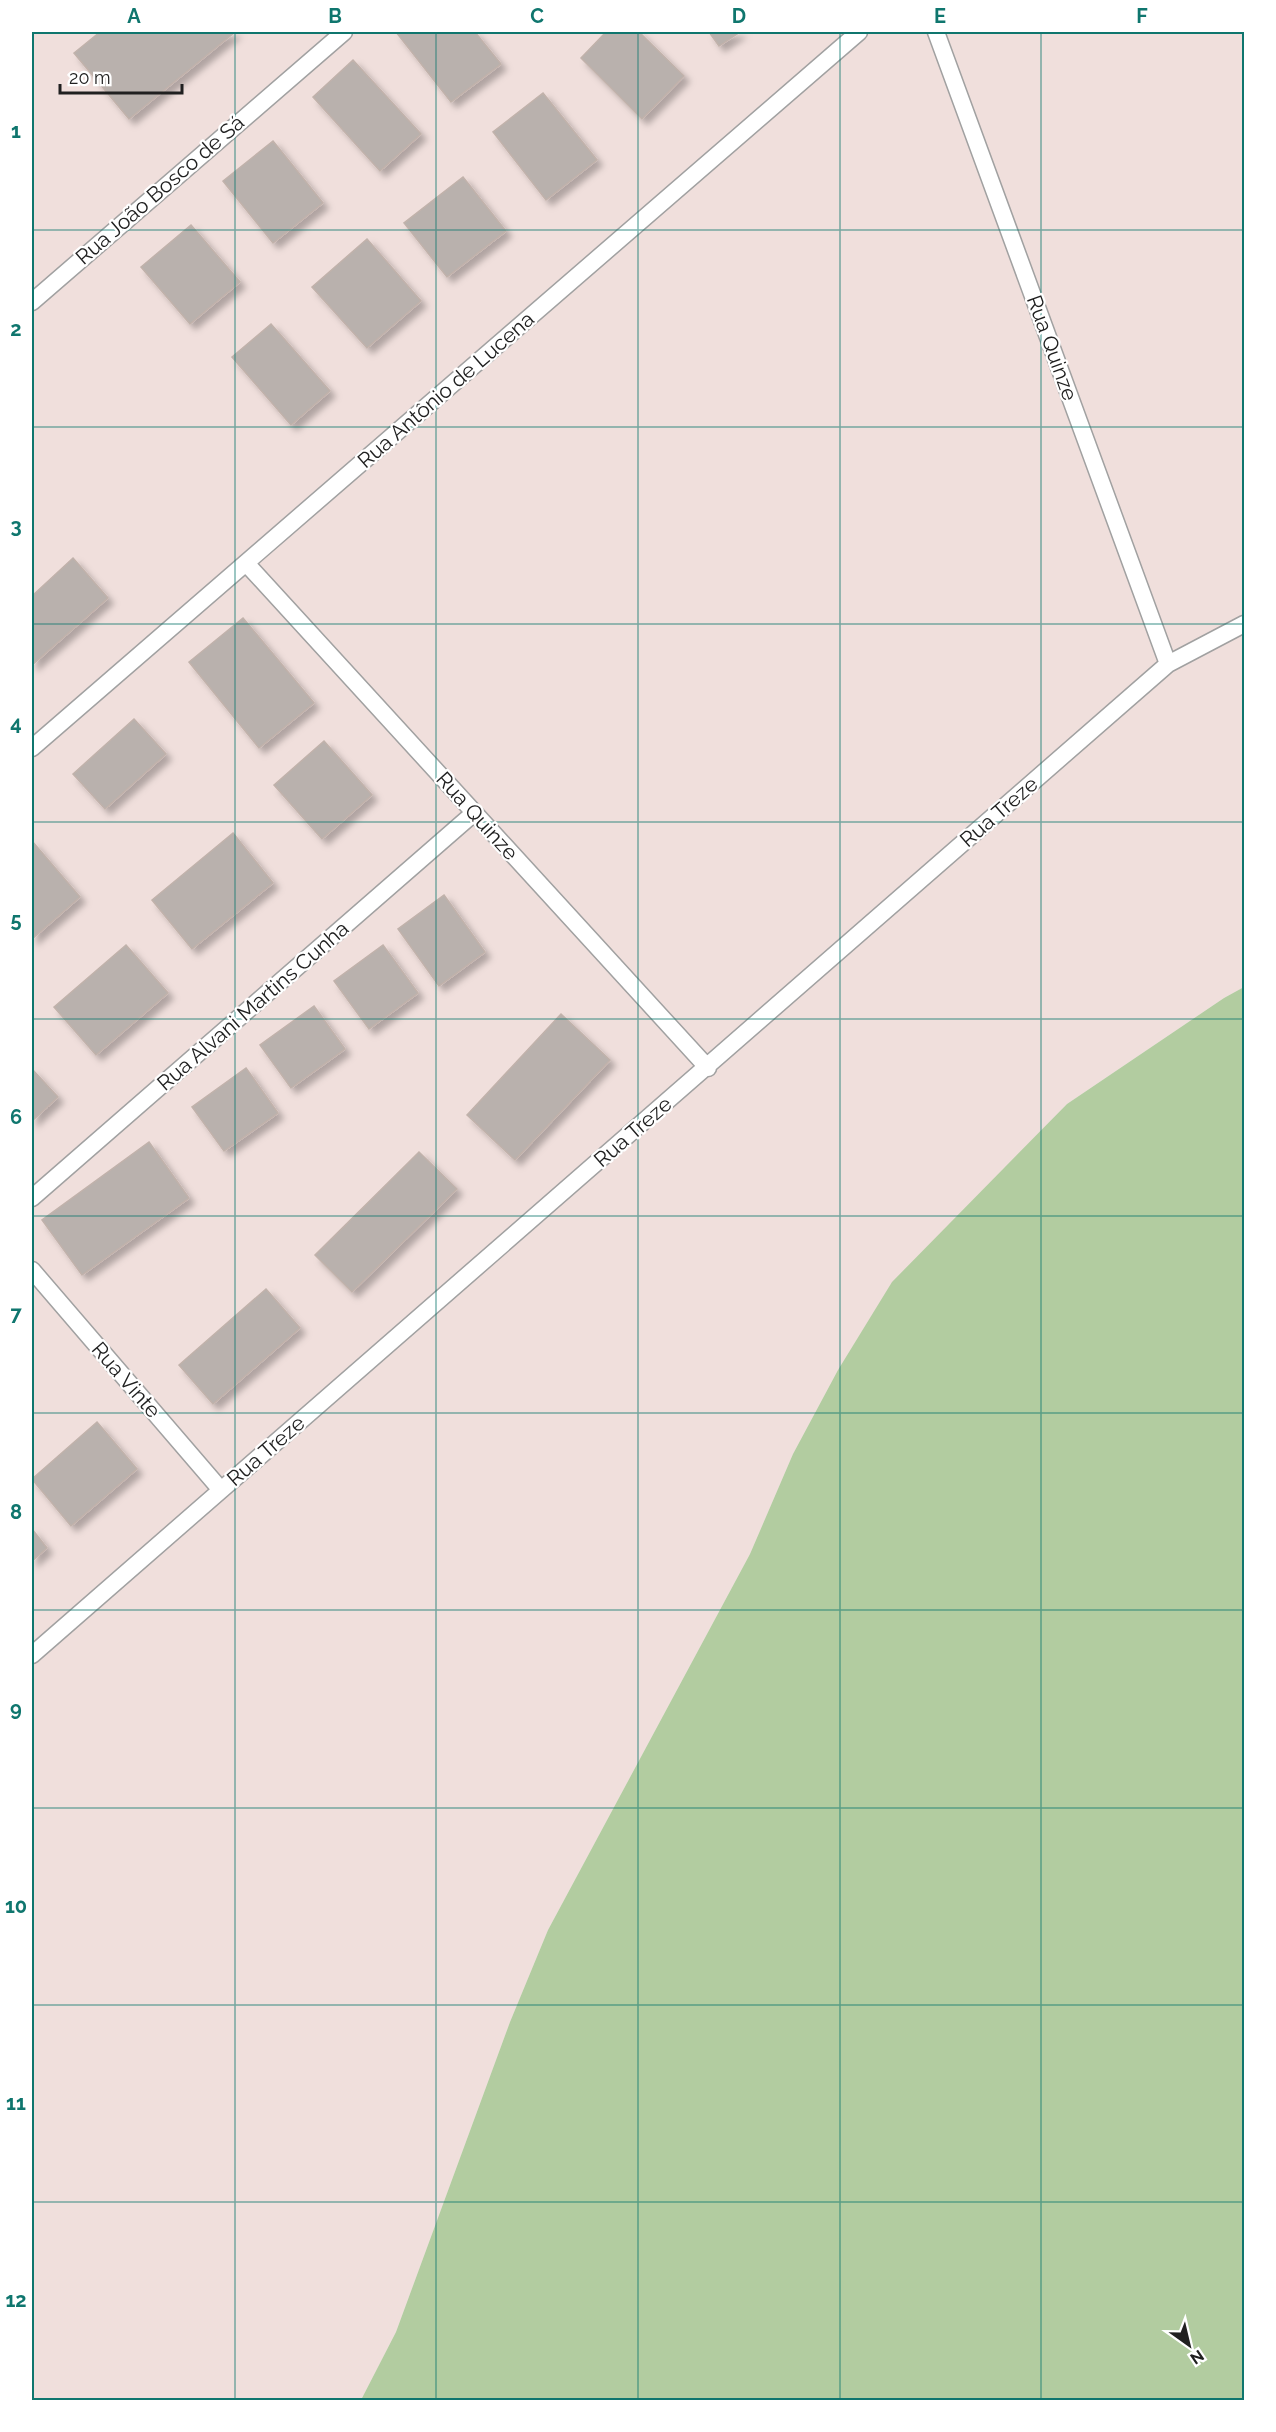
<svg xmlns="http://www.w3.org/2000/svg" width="1276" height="2432" font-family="Raleway,sans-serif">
	<defs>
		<filter id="shadow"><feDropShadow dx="5.5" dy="5.5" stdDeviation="3" flood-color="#0004"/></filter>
	</defs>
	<rect width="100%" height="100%" fill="#f0ece8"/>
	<path fill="#f0dfdc" d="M32 32H1244V987L1224 998 1067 1104 892 1283 838 1370 793 1454 750 1554 548 1930 510 2022 396 2332 361 2400H32Z"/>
	<path fill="#b2cca0" d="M1244 987V2400H361L396 2332 510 2022 548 1930 750 1554 793 1454 838 1370 892 1282 1067 1104 1224 998Z"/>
	<path fill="#b9b1ad" stroke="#c1b2ab" stroke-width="1.5" filter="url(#shadow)" d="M100 32H235L129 119 74 53Z
		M396 32H475L501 64 451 102Z
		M606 32H639L684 76 642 119 581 58Z
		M709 32H740L719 46Z
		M353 60 421 134 380 171 313 97Z
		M543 93 597 160 546 200 493 132Z
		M273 141 323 203 273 243 223 181Z
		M463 177 506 231 447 277 404 223Z
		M191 225 240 282 190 324 141 267Z
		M367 239 421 301 367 348 312 287Z
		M271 324 330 391 291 425 232 357Z
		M73 558 108 598 32 665V596Z
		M243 618 314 703 259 748 189 662Z
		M134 719 166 754 105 809 73 774Z
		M324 741 372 795 322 839 274 785Z
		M233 833 273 883 192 949 152 900Z
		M32 841 80 897 32 939Z
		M444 895 485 952 439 986 398 929Z
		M126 945 168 993 96 1055 54 1007Z
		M383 945 418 993 369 1029 334 981Z
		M314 1006 345 1049 291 1088 260 1045Z
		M561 1014 610 1060 515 1160 467 1115Z
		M246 1068 278 1113 224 1151 192 1107Z
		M32 1069 58 1097 32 1121Z
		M149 1142 189 1198 82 1275 42 1220Z
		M419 1152 457 1189 352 1292 315 1255Z
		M266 1289 300 1328 213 1404 179 1365Z
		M97 1422 137 1469 71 1526 32 1479Z
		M32 1529 47 1548 32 1561Z"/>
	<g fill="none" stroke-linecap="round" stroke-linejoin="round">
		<g stroke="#a1a1a1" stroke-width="19">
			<path id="lane" d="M936 32 1168 664
				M32 302 344 32
				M246 563 708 1068
				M32 748 859 32
				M32 1198 474 813
				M32 1270 221 1490
				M32 1655 1168 664 1244 624"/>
		</g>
		<use href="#lane" stroke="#fff" stroke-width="16"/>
	</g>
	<path fill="none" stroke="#0f766e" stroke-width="1.5" stroke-opacity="0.55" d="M235 32V2400M436 32V2400M638 32V2400M840 32V2400M1041 32V2400M32 230H1244M32 427H1244M32 624H1244M32 822H1244M32 1019H1244M32 1216H1244M32 1413H1244M32 1610H1244M32 1808H1244M32 2005H1244M32 2202H1244"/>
	<g text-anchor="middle" stroke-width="4.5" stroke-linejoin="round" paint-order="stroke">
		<g font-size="21" fill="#202020" stroke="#fff">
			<text transform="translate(160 190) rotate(-41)" y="7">Rua João Bosco de Sá</text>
			<text transform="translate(1052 348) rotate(70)" y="7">Rua Quinze</text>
			<text transform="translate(446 390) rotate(-41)" y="7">Rua Antônio de Lucena</text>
			<text transform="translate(999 812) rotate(-41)" y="7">Rua Treze</text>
			<text transform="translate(477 816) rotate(48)" y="7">Rua Quinze</text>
			<text transform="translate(253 1006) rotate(-41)" y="7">Rua Alvani Martins Cunha</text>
			<text transform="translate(633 1132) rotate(-41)" y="7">Rua Treze</text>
			<text transform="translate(126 1380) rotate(49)" y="7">Rua Vinte</text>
			<text transform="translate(266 1451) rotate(-41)" y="7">Rua Treze</text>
		</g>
	</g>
	<rect width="1276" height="2432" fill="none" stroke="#ffffff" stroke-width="66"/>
	<g transform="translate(1189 2345) rotate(146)" stroke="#ffffff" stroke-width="4.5" paint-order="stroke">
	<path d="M0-4.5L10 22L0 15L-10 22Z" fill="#202020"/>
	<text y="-9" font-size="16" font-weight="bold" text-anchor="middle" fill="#202020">N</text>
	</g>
	<path d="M60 84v9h122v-9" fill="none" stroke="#202020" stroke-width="3"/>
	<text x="69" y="84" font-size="18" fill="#202020" stroke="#ffffff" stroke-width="4.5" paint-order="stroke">20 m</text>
	<rect x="33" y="33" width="1210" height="2366" fill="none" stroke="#0f766e" stroke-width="2"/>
	<g font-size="20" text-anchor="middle" font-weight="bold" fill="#0f766e">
		<text x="134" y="23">A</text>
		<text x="335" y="23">B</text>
		<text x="537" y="23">C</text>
		<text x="739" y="23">D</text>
		<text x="940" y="23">E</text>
		<text x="1142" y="23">F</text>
		<text x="16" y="138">1</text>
		<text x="16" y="336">2</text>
		<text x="16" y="533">3</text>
		<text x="16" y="730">4</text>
		<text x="16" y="927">5</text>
		<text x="16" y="1124">6</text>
		<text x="16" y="1321">7</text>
		<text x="16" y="1519">8</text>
		<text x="16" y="1716">9</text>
		<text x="16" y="1913">10</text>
		<text x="16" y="2110">11</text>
		<text x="16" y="2307">12</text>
	</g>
</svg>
